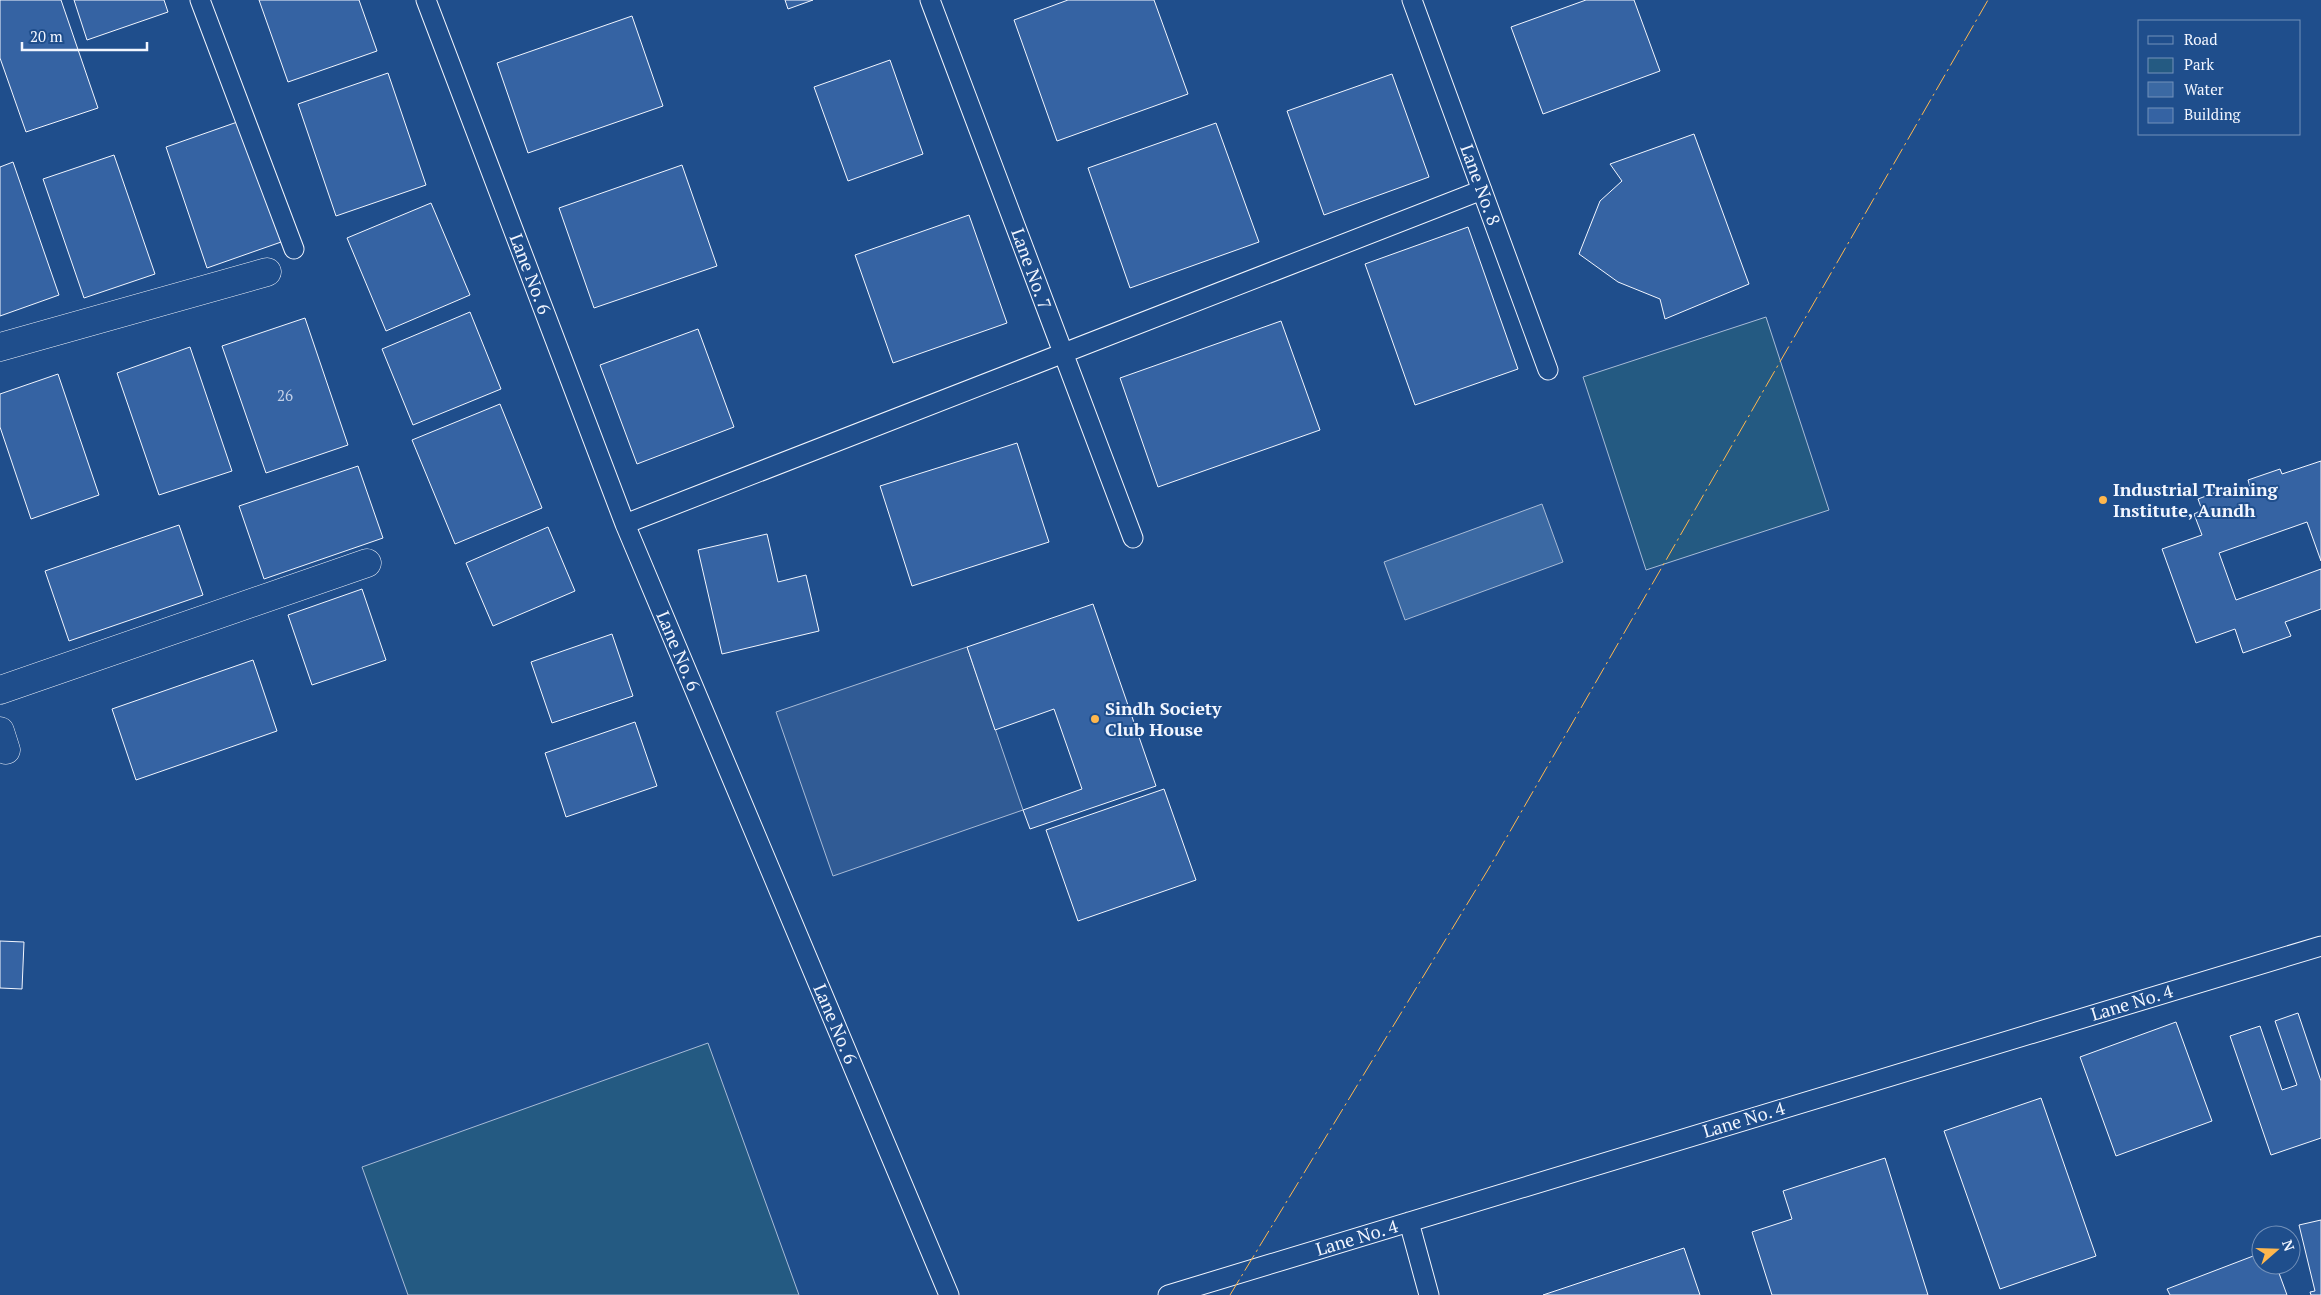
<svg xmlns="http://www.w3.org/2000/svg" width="2321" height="1295" font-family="'PT Serif',serif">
	<rect width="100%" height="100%" fill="#1f4e8c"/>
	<path fill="#245a82" stroke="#a8bbd7" d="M1766 317 1829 510 1646 570 1583 377Z
		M708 1043 799 1295H408L362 1167Z"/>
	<path fill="#305b95" stroke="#a8bbd7" d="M967 647 1023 810 833 876 776 712Z"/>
	<path fill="#3b69a3" stroke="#a8bbd7" d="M1542 504 1563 562 1405 620 1384 562Z"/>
	<path fill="#3563a3" stroke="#f2f6ff" d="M0 0H61L98 108 26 132 0 58Z
		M74 0H164L168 12 87 40Z
		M259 0H359L377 51 288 82Z
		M785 0H813L788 9Z
		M1068 0H1154L1188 94 1057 141 1014 20Z
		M1586 0H1634L1660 71 1543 114 1511 27Z
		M632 16 663 106 528 153 497 63Z
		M890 60 923 154 848 181 814 87Z
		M388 73 426 185 336 216 298 104Z
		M1392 74 1429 177 1324 215 1287 111Z
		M243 120 284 241 207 268 166 147Z
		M1216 123 1259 242 1130 288 1088 168Z
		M1694 134 1749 284 1665 319 1660 299 1618 282 1579 254 1600 201 1622 181 1610 164Z
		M114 155 155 274 84 298 43 179Z
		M13 162 59 295 0 316V167Z
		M682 165 717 266 594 308 559 208Z
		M431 203 470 295 386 331 347 238Z
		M969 215 1007 323 893 363 855 255Z
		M1468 227 1518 369 1415 405 1365 264Z
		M470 312 501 389 413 425 382 349Z
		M305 318 348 445 266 473 222 346Z
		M1281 321 1320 430 1158 487 1120 378Z
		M698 329 734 427 637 464 600 365Z
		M190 347 232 471 159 495 117 373Z
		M58 374 99 495 31 519 0 427V394Z
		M500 404 542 508 455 544 412 440Z
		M1017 443 1049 542 912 586 880 486Z
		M2321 461V561L2307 522 2219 553 2236 600 2321 569V609L2285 622 2291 636 2243 653 2235 629 2196 643 2162 549 2202 535 2194 514 2202 510 2198 499 2230 487 2231 493 2250 487 2248 480 2280 469 2282 474Z
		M358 466 383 538 264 579 239 506Z
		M179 525 203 595 69 641 45 571Z
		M548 527 575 591 493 626 466 563Z
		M767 534 778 582 806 575 819 631 722 654 698 550Z
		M362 589 386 660 312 685 288 615Z
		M1093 604 1156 786 1030 829 1023 810 1082 789 1054 709 995 730 967 647Z
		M612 634 633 696 552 723 531 662Z
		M253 660 277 731 136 780 112 709Z
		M635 722 657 786 566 817 545 753Z
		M1164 789 1196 880 1078 921 1046 830Z
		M0 941 24 942 22 989 0 988Z
		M2298 1013 2321 1081V1138L2271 1155 2230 1036 2260 1026 2282 1090 2297 1085 2275 1021Z
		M2176 1022 2212 1121 2116 1156 2080 1057Z
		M2041 1098 2096 1256 2000 1289 1944 1131Z
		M1885 1158 1928 1295H1772L1752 1232 1792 1219 1783 1191Z
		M2321 1220V1295H2311L2310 1292 2315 1291 2299 1225Z
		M1684 1248 1700 1295H1543Z
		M2261 1253V1265H2276L2287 1295H2170L2167 1289Z"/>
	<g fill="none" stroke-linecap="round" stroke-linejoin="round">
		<g stroke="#f2f6ff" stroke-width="21">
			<path id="lane" d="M200 0 294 249
				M426 0 625 524 949 1295
				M930 0 1133 538
				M1412 0 1548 370
				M625 524 1482 190
				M1409 1222 1429 1295
				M1168 1295 2321 946"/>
		</g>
		<g stroke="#f2f6ff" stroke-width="29">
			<path id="street" d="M0 347 267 272
				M0 690 367 563
				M0 731 6 750"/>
		</g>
		<use href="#lane" stroke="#1f4e8c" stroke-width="19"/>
		<use href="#street" stroke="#1f4e8c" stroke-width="28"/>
		<path stroke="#ffb74d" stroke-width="1" stroke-dasharray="18 4 2.5 4" stroke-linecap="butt" d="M1230 1295 1489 868 1988 0"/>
	</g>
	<g fill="#ffb74d" stroke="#1f4e8c" stroke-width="2">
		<circle cx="2103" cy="500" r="5"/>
		<circle cx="1095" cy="719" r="5"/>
	</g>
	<g text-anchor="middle" stroke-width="4" stroke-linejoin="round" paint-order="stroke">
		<g font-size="15" fill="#c3d1e8">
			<text x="285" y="401">26</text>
		</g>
		<g font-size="18" fill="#f2f6ff" stroke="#1f4e8c">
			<text transform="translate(1480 185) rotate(70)" y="6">Lane No. 8</text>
			<text transform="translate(1031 269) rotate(70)" y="6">Lane No. 7</text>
			<text transform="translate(530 274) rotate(69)" y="6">Lane No. 6</text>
			<text transform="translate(678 651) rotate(67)" y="6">Lane No. 6</text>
			<text transform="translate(2132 1003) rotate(-17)" y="6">Lane No. 4</text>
			<text transform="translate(835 1024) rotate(67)" y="6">Lane No. 6</text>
			<text transform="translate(1744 1120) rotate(-17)" y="6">Lane No. 4</text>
			<text transform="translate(1357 1238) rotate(-17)" y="6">Lane No. 4</text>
		</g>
		<g font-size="18" font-weight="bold" fill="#f2f6ff" stroke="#1f4e8c" text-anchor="start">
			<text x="2113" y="496">Industrial Training<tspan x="2113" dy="21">Institute, Aundh</tspan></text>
			<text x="1105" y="715">Sindh Society<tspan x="1105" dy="21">Club House</tspan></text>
		</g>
	</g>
	<rect x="2138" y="20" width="162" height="115" fill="#1f4e8c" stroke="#7391ba"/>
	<rect x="2148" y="36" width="25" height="8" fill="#1f4e8c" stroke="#7391ba"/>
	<text x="2184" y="45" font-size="15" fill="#f2f6ff">Road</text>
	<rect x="2148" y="58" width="25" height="15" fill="#245a82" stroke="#7391ba"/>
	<text x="2184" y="70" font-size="15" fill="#f2f6ff">Park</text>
	<rect x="2148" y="82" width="25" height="15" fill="#3b69a3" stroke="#7391ba"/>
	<text x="2184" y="95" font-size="15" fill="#f2f6ff">Water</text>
	<rect x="2148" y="108" width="25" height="15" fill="#3563a3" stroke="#7391ba"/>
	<text x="2184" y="120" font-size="15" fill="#f2f6ff">Building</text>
	<g transform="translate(2276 1250) rotate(70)"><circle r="24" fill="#1f4e8c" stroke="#7391ba"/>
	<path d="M0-4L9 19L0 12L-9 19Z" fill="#ffb74d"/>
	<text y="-8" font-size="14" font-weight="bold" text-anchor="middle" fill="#f2f6ff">N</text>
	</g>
	<path d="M22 42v8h125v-8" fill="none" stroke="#f2f6ff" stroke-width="2.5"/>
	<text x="30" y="42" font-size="15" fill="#f2f6ff" stroke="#1f4e8c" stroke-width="4" paint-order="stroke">20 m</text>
</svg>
